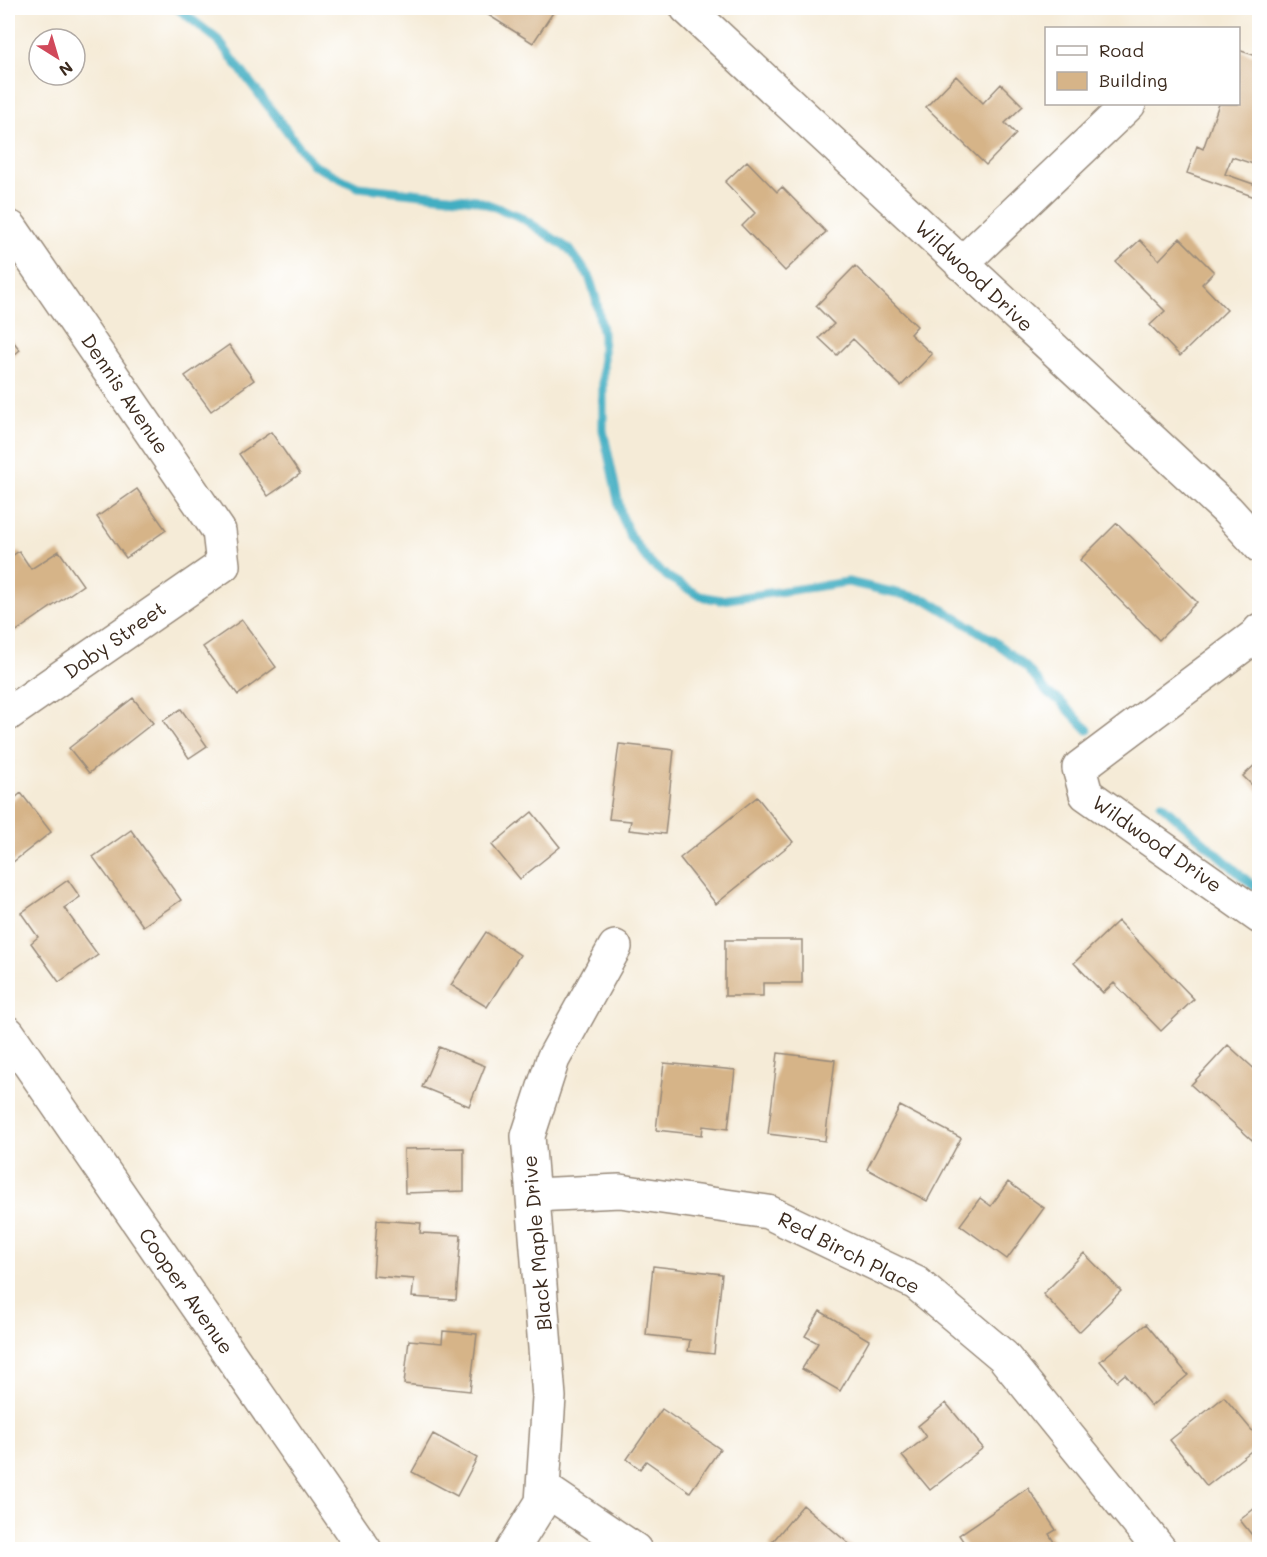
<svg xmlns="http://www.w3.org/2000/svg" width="1267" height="1557" font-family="Mali,sans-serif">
	<rect width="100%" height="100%" fill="#fff"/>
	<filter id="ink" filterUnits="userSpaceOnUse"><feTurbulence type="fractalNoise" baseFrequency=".0167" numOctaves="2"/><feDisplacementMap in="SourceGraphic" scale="12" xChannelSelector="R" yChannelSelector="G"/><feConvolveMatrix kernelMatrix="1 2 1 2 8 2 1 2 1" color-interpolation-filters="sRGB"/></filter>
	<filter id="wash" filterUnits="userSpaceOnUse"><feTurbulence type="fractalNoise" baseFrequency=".008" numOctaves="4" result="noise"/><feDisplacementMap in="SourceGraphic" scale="24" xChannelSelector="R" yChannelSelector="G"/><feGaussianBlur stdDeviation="1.35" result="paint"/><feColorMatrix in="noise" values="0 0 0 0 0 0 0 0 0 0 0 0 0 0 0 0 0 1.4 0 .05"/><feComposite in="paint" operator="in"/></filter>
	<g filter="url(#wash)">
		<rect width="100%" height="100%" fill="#f5ebd7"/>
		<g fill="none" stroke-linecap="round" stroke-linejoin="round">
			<path stroke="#43aec2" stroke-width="9" d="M177 8 218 40 313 165 358 187 476 200 519 216 569 249 589 276 596 299 603 336V430L621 514 630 536 650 563 668 577 700 596 721 600 848 582 927 600 991 639 1027 668 1048 694 1059 700 1088 730
				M1161 804 1260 892"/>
		</g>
		<g id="blocks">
			<path fill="#d6b488" d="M477 8H556L533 43Z
				M1238 50 1260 57V165L1259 166 1232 157 1225 174 1259 186 1255 197 1187 173 1197 146 1203 149 1219 104H1238Z
				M956 76 983 103 1001 84 1023 106 1005 123 1016 134 986 165 926 107Z
				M747 161 777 192 782 187 826 232 785 271 742 226 755 213 725 182Z
				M1180 238 1214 272 1202 284 1227 310 1180 356 1150 325 1165 311 1116 262 1140 240 1159 260Z
				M855 266 917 326 910 334 932 354 901 386 853 339 837 355 819 338 834 324 816 306Z
				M8 335 20 350 8 360Z
				M229 345 254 380 211 411 185 376Z
				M271 432 300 474 268 496 239 454Z
				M137 489 166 530 126 558 97 517Z
				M1117 523 1197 602 1159 640 1080 560Z
				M19 551 31 569 59 551 83 585 15 632 8 622V559Z
				M242 620 276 667 238 695 203 647Z
				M133 698 153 723 89 773 69 748Z
				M181 709 207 746 189 758 163 721Z
				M619 744 674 750 665 834 629 830 631 821 609 819Z
				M1260 760V793L1243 776Z
				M21 793 51 832 8 866V804Z
				M757 797 793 842 716 904 680 858Z
				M532 812 560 847 520 879 492 845Z
				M131 830 181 900 143 926 93 857Z
				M68 880 80 897 64 908 98 955 59 982 31 943 38 937 21 913Z
				M1118 921 1194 999 1161 1031 1114 983 1103 993 1074 963Z
				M486 932 520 955 487 1007 451 985Z
				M725 940H802V983H763V996H725Z
				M1228 1045 1260 1074V1147L1191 1085Z
				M439 1047 485 1066 469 1106 422 1087Z
				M778 1053 835 1060 825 1141 768 1134Z
				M664 1063 735 1070 728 1129 703 1126 702 1135 656 1130Z
				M900 1106 961 1138 927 1201 867 1169Z
				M464 1148V1191L405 1193 404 1149Z
				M1008 1182 1044 1208 1007 1259 960 1225 980 1198 991 1206Z
				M377 1220 421 1223 420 1233 461 1235 456 1300 412 1297 414 1279 373 1276Z
				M1084 1253 1121 1291 1079 1332 1043 1294Z
				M653 1266 722 1274 714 1354 688 1351 690 1340 646 1335Z
				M820 1311 869 1340 840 1391 802 1369 818 1343 805 1336Z
				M1146 1324 1188 1375 1151 1406 1125 1374 1117 1381 1100 1361Z
				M443 1331 477 1334 470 1391 404 1384 409 1340 442 1343Z
				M1224 1397 1260 1440V1444L1207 1486 1170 1440Z
				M946 1403 983 1448 930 1490 902 1456 926 1437 918 1426Z
				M662 1409 720 1449 690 1492 646 1461 640 1469 627 1459Z
				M433 1434 477 1458 457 1496 412 1472Z
				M1028 1488 1056 1530 1049 1534 1059 1550H969L959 1535Z
				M1260 1504V1545L1240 1520Z
				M803 1505 854 1548 852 1550H773L769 1546Z"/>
		</g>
	</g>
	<g filter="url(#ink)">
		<use href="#blocks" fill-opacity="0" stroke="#988a7a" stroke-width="1.5"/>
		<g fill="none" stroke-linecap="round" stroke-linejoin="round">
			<g stroke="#988a7a" stroke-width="36">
				<path id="street" d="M687 8 1227 510 1260 546
					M8 227 11 228 219 531 223 565 8 714
					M961 264 1129 104
					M1260 630 1255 636 1079 768 1086 794 1260 917
					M8 1033 365 1550
					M533 1195 620 1191 768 1212 916 1283 1003 1356 1160 1550
					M543 1488 635 1550
					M512 1550 542 1502 549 1397 528 1136 553 1059 615 947"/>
			</g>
			<use href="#street" stroke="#fff" stroke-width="33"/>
		</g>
	</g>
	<g text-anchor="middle" stroke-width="5" stroke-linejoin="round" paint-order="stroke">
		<g font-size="20" fill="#3b2a1e" stroke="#fff">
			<text transform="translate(974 276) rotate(43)" y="7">Wildwood Drive</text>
			<text transform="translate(125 394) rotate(56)" y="7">Dennis Avenue</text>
			<text transform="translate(115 640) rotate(-35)" y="7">Doby Street</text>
			<text transform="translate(1157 844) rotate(35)" y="7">Wildwood Drive</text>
			<text transform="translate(537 1243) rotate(-95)" y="7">Black Maple Drive</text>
			<text transform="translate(849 1253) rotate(27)" y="7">Red Birch Place</text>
			<text transform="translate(186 1291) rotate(55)" y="7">Cooper Avenue</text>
		</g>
	</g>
	<rect width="1267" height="1557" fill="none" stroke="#fff" stroke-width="30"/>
	<rect x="1045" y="27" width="195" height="78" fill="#ffffff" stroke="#b1aaa5" stroke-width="1.5"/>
	<rect x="1057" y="46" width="30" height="9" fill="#ffffff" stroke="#b1aaa5" stroke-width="1.5"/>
	<text x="1099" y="57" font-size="18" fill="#3b2a1e">Road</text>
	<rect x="1057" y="72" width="30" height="18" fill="#d6b488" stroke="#b1aaa5" stroke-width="1.5"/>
	<text x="1099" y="87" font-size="18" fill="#3b2a1e">Building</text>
	<g transform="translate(57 57) rotate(143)"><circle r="28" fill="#ffffff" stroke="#b1aaa5" stroke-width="1.5"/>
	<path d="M0-4.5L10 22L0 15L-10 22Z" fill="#d1495b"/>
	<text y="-9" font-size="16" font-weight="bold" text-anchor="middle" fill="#3b2a1e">N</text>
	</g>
</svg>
